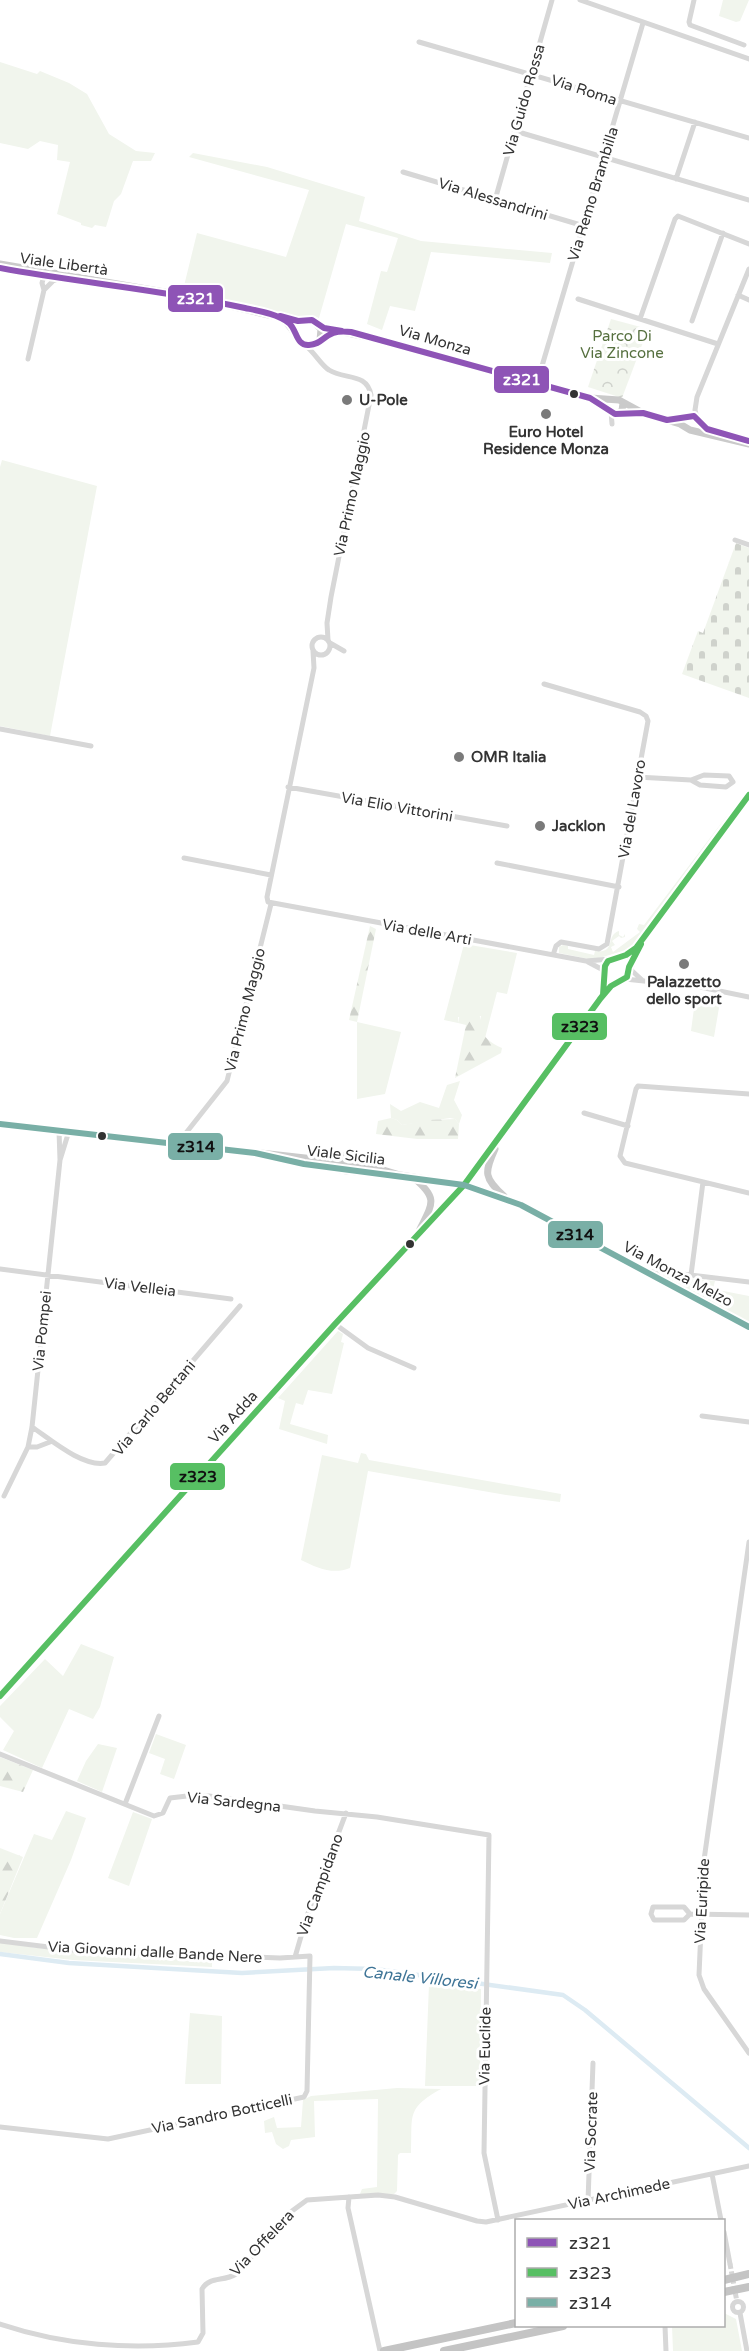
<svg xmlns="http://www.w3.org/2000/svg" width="749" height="2351" font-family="'Varela Round',sans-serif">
	<defs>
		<pattern id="forest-firs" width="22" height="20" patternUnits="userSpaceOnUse" patternTransform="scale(1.5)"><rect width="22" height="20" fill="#f1f5ed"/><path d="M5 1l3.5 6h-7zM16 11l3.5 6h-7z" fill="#cfd2cc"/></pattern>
		<pattern id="cemetery-stones" width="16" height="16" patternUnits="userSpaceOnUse" patternTransform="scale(1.5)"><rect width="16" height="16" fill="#f1f5ed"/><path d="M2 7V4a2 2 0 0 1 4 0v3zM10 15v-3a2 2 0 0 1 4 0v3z" fill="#cfd2cc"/></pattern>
		<pattern id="park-crowns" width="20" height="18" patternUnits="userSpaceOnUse" patternTransform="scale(1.5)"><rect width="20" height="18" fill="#f1f5ed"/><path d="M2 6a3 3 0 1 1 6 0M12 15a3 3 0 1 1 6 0" fill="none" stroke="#cfd2cc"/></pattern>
	</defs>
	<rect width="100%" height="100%" fill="#fff"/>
	<path fill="#f1f5ed" d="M723 0H749L740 21 736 22 719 16Z
		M0 62 37 74 40 71 69 83 87 94 109 134 136 151 155 153 151 161H133L121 194 114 201 106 227 95 225 92 228 81 225V223L57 214 70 162 57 160 58 145 40 141 28 149 0 143Z
		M193 153 267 167 365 197 359 221 421 241 552 253 550 263 431 252 415 311 390 306 382 330 367 324 381 271 387 272 398 238 346 224 319 318 311 316 293 318 183 290 197 233 286 257 309 190 189 157Z
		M2 460 97 486 50 736 0 726V467Z
		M732 809 631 947 624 951 599 958 589 959 559 953V947L563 945 568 946V949L594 955 595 951C617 954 605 935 619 931V935L623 937 625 934V937L621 938 619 936 612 941 615 945 611 947 613 952 640 932 637 929 639 924 644 925Z
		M464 944 517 953 507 994 497 992 485 1038 481 1028V1016L458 1017V1023L444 1020Z
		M696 993 721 996 714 1037 691 1031Z
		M357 1022 401 1032 385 1094 357 1099Z
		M460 1081 454 1100 462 1115 459 1124 455 1119 450 1118 402 1125 397 1120 391 1118 390 1104 401 1111 420 1102 439 1108 447 1085Z
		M662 1275 715 1281 713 1289 749 1296V1323L661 1278Z
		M338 1331 343 1334 341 1342 344 1343 332 1394 308 1390 303 1405 296 1403 290 1424 328 1435 327 1444 279 1429 285 1401 278 1398Z
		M361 1453 366 1454 369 1460 561 1494 560 1502 506 1495 368 1471 350 1568C333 1575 317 1568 301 1560L322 1455 358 1463Z
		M81 1644 114 1657 100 1707 93 1719 69 1709 42 1768 3 1750 14 1731 0 1717V1706L45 1659 63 1676Z
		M156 1734 186 1745 174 1779 160 1774 165 1759 149 1753Z
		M98 1744 117 1748 102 1792 77 1781 86 1761Z
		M66 1811 86 1818 71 1860 37 1938H14L0 1935V1914L34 1834 52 1840Z
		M133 1812 152 1819 129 1886 108 1878Z
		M0 1942 37 1948 212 1958V1967L73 1960 0 1952Z
		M429 1984 481 1989 480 2086H425Z
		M190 2013 222 2016 221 2084H185Z
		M397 2088 441 2089C405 2109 413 2116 411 2153H400L398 2155 397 2191 394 2194H360L362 2189 377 2187 378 2099 314 2101 315 2137 291 2140 289 2146 283 2149 276 2144 272 2132 265 2133 264 2121 274 2117 277 2128 301 2127 303 2100 311 2096Z
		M724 2313 736 2319 742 2351H673L672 2326H724Z"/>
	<path fill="url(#forest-firs)" d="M370 926 376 929 357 1022 349 1020Z
		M461 1008 477 1010C488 1030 474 1035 502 1048L501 1053 455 1078 466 1025 458 1023Z
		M391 1118 397 1120 402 1125 429 1120 455 1119 459 1124 458 1139H417L376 1134 378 1121Z
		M0 1757 33 1770 23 1792 0 1786Z
		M0 1848 23 1857 0 1914Z"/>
	<path fill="url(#cemetery-stones)" d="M736 543 749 548V698L682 674 698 631 703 633Z"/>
	<path fill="url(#park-crowns)" d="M611 319 648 329 622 398 588 387Z"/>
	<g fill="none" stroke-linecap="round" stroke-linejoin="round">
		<path stroke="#ddebf3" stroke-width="4.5" d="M0 1954 69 1963 242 1973 334 1968 375 1969 563 1995 585 2010 749 2148"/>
		<path stroke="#d6d6d6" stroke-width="5" stroke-dasharray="5 2.5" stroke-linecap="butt" d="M730 2264 737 2302"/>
		<path stroke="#d7d7d7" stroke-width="5" d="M580 0 749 59
			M694 0 689 22 690 25 744 45
			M419 42 749 138
			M515 131 749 200
			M403 172 584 226
			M676 179 695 122
			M495 200 552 0
			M44 290 53 281 58 279
			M738 295 749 300
			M578 299 718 344
			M640 319 675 219 678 216 749 244
			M692 321 723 233
			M306 346C314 352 322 366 329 370 344 380 367 372 371 395L331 597 327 623 328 640
			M28 359 44 290 42 283 44 276
			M542 367 544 379 549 386
			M523 379 535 375 542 366 643 23
			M611 411 612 424
			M697 418 695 410 697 397 749 269
			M735 540 749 545
			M312 646a9 9 0 1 1 18 0a9 9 0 1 1-18 0Z
			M330 643 344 651
			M313 651 314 668 267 897 268 902 586 961 611 959
			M544 684 640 712 646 716 648 721 607 944 599 949 561 942 556 946 553 955
			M0 729 91 746
			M637 777 691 780 700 785 726 787 733 782 729 776 704 775 691 780
			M288 787 507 826
			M184 858 271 875
			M497 863 619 887
			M588 962 605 971
			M630 969 642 980
			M625 979 700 987 749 997
			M749 1094 638 1086 636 1089 620 1156 625 1163 749 1193
			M584 1113 628 1126
			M59 1131 60 1160 69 1131
			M182 1138 227 1081 271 904
			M0 1269 231 1299
			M647 1273 657 1271 749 1282
			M691 1275 703 1182
			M335 1324 368 1348 414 1368
			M702 1416 749 1422
			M32 1427C50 1439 82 1467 105 1463L240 1306
			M28 1447H37L50 1442
			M4 1496 28 1447 32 1427 60 1160
			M749 1542 704 1860 699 1975 704 1989 749 2053
			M0 1754 154 1816 163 1813 170 1798 187 1796H209L315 1811 377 1817 489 1835 484 2153 498 2220
			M125 1804 159 1716
			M690 1914 684 1920H654L651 1914 653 1907H684L690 1914 749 1915
			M0 1941 81 1951 280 1958 310 1956 307 2091 304 2097 108 2139 0 2127
			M295 1957 307 1916 346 1813
			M712 2174 721 2220
			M349 2197 348 2208 380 2351
			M588 2201 593 2063
			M724 2232 730 2264
			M732.5 2307a5.5 5.5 0 1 1 11 0a5.5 5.5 0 1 1-11 0Z
			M740 2313 747 2351
			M0 2324C63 2345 132 2351 198 2342L203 2333 202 2289C210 2276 223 2282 236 2274L292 2211 307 2200 378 2195 395 2197 477 2221 486 2222 749 2166
			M665 2326 666 2351"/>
		<path stroke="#cacaca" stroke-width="7" d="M0 264 182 295 295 321 312 320 321 329 320 340
			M5 269 89 283
			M283 320C295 327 300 353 315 344 323 340 327 334 336 331
			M320 327 385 341 590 398 619 400 643 413 680 424 690 430 749 444
			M595 400 615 414 622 411 623 403
			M673 420 694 416 704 427 709 430
			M647 934 749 795
			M603 995 605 966 608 961 626 955 636 948
			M0 1124 305 1158 380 1169 400 1175 464 1185 521 1205 749 1327
			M495 1149C484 1173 484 1178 504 1196
			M314 1157C337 1154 357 1154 378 1167
			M287 1160 347 1171 391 1175
			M414 1178C438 1198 433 1203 420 1229
			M0 1696 335 1324 464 1185 603 995 614 984 627 977 636 951 649 931"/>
		<path stroke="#c4c4c4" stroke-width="8" d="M724 2280 749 2274
			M724 2292 749 2287
			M384 2351 516 2323
			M444 2351 563 2326"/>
		<g stroke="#fff" stroke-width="10">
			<path id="bus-1" d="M0 268C81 283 164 290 245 308 259 311 277 314 289 323 297 330 296 346 309 345 325 345 324 328 351 332L590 398 615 414 643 413 667 420 694 416 707 429 749 441
				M280 316 298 321 312 320 324 328 342 331"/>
		</g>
		<g stroke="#fff" stroke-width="10">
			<path id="bus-2" d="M600 999 611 986 627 977 629 967 641 944
				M0 1696 335 1324 464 1185 603 995 605 966 608 961 626 955 636 948 749 795"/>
		</g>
		<g stroke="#fff" stroke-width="10">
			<path id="bus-3" d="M0 1124 255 1153 304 1164 464 1185 521 1205 749 1327"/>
		</g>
		<use href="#bus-1" stroke="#8e54b6" stroke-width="6"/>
		<use href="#bus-2" stroke="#57bf63" stroke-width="6"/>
		<use href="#bus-3" stroke="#79afa6" stroke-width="6"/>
	</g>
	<g fill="#333" stroke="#fff" stroke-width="2">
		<circle cx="574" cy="394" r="5"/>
		<circle cx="102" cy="1136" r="5"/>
		<circle cx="410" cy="1244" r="5"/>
	</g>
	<g fill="#7a7a7a" stroke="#fff" stroke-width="2">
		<circle cx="347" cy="400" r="6"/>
		<circle cx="546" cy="414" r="6"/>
		<circle cx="459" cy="757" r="6"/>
		<circle cx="540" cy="826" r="6"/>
		<circle cx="684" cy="964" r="6"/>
	</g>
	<g text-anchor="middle" stroke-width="6" stroke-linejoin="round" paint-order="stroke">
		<g font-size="15" fill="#333" stroke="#fff">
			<text transform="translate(584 90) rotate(18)" y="5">Via Roma</text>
			<text transform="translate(524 100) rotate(-74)" y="5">Via Guido Rossa</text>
			<text transform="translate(593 194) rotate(-73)" y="5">Via Remo Brambilla</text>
			<text transform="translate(493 199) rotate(17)" y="5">Via Alessandrini</text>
			<text transform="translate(64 264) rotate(8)" y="5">Viale Libertà</text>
			<text transform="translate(435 340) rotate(16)" y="5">Via Monza</text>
			<text transform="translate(352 494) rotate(-78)" y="5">Via Primo Maggio</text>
			<text transform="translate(397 807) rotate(10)" y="5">Via Elio Vittorini</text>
			<text transform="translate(632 809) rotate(-80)" y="5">Via del Lavoro</text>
			<text transform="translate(427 932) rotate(10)" y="5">Via delle Arti</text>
			<text transform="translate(245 1010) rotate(-76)" y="5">Via Primo Maggio</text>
			<text transform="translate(346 1155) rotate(7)" y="5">Viale Sicilia</text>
			<text transform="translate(678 1274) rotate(28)" y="5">Via Monza Melzo</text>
			<text transform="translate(140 1287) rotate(7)" y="5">Via Velleia</text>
			<text transform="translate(42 1331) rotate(-84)" y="5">Via Pompei</text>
			<text transform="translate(154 1408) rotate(-50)" y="5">Via Carlo Bertani</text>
			<text transform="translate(233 1417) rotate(-48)" y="5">Via Adda</text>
			<text transform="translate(234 1802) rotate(6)" y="5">Via Sardegna</text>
			<text transform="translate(320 1885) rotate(-70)" y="5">Via Campidano</text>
			<text transform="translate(702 1901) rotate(-87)" y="5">Via Euripide</text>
			<text transform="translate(155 1952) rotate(3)" y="5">Via Giovanni dalle Bande Nere</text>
			<text transform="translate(485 2046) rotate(-89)" y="5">Via Euclide</text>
			<text transform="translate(222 2114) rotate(-12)" y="5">Via Sandro Botticelli</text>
			<text transform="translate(591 2132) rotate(-88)" y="5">Via Socrate</text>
			<text transform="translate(619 2194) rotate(-12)" y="5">Via Archimede</text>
			<text transform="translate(262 2243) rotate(-46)" y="5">Via Offelera</text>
		</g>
		<g font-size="15" fill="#56703f" stroke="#fff">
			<text x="622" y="341">Parco Di<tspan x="622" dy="17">Via Zincone</tspan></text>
		</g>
		<g font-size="15" font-weight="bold" fill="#333" stroke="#fff" text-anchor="start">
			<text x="359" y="405">U-Pole</text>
			<text x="546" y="437" text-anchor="middle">Euro Hotel<tspan x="546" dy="17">Residence Monza</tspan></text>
			<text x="471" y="762">OMR Italia</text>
			<text x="552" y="831">Jacklon</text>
			<text x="684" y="987" text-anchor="middle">Palazzetto<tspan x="684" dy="17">dello sport</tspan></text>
		</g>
		<g font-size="16" font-style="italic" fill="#3f7597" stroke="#fff">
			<text transform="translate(420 1977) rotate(6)" y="6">Canale Villoresi</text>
		</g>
	</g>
	<g stroke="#fff" stroke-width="2">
		<rect x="167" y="284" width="57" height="29" rx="6" fill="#8e54b6"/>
		<rect x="493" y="365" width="57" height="29" rx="6" fill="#8e54b6"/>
		<rect x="551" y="1012" width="57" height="29" rx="6" fill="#57bf63"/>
		<rect x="167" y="1132" width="57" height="29" rx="6" fill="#79afa6"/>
		<rect x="547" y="1220" width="57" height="29" rx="6" fill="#79afa6"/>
		<rect x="169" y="1462" width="57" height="29" rx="6" fill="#57bf63"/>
	</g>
	<g font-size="16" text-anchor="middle" font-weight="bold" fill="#fff">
		<text x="196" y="304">z321</text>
		<text x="522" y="385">z321</text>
	</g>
	<g font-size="16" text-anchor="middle" font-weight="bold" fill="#111">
		<text x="580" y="1032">z323</text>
		<text x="196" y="1152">z314</text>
		<text x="575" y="1240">z314</text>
		<text x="198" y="1482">z323</text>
	</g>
	<rect x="515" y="2219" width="210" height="108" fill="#ffffff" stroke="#adadad" stroke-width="1.5"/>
	<rect x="527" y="2238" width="30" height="9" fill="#8e54b6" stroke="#adadad" stroke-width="1.5"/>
	<text x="569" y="2249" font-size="18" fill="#333333">z321</text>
	<rect x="527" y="2268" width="30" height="9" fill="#57bf63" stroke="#adadad" stroke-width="1.5"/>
	<text x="569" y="2279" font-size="18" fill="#333333">z323</text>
	<rect x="527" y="2298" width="30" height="9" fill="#79afa6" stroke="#adadad" stroke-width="1.5"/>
	<text x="569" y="2309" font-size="18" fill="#333333">z314</text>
</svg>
